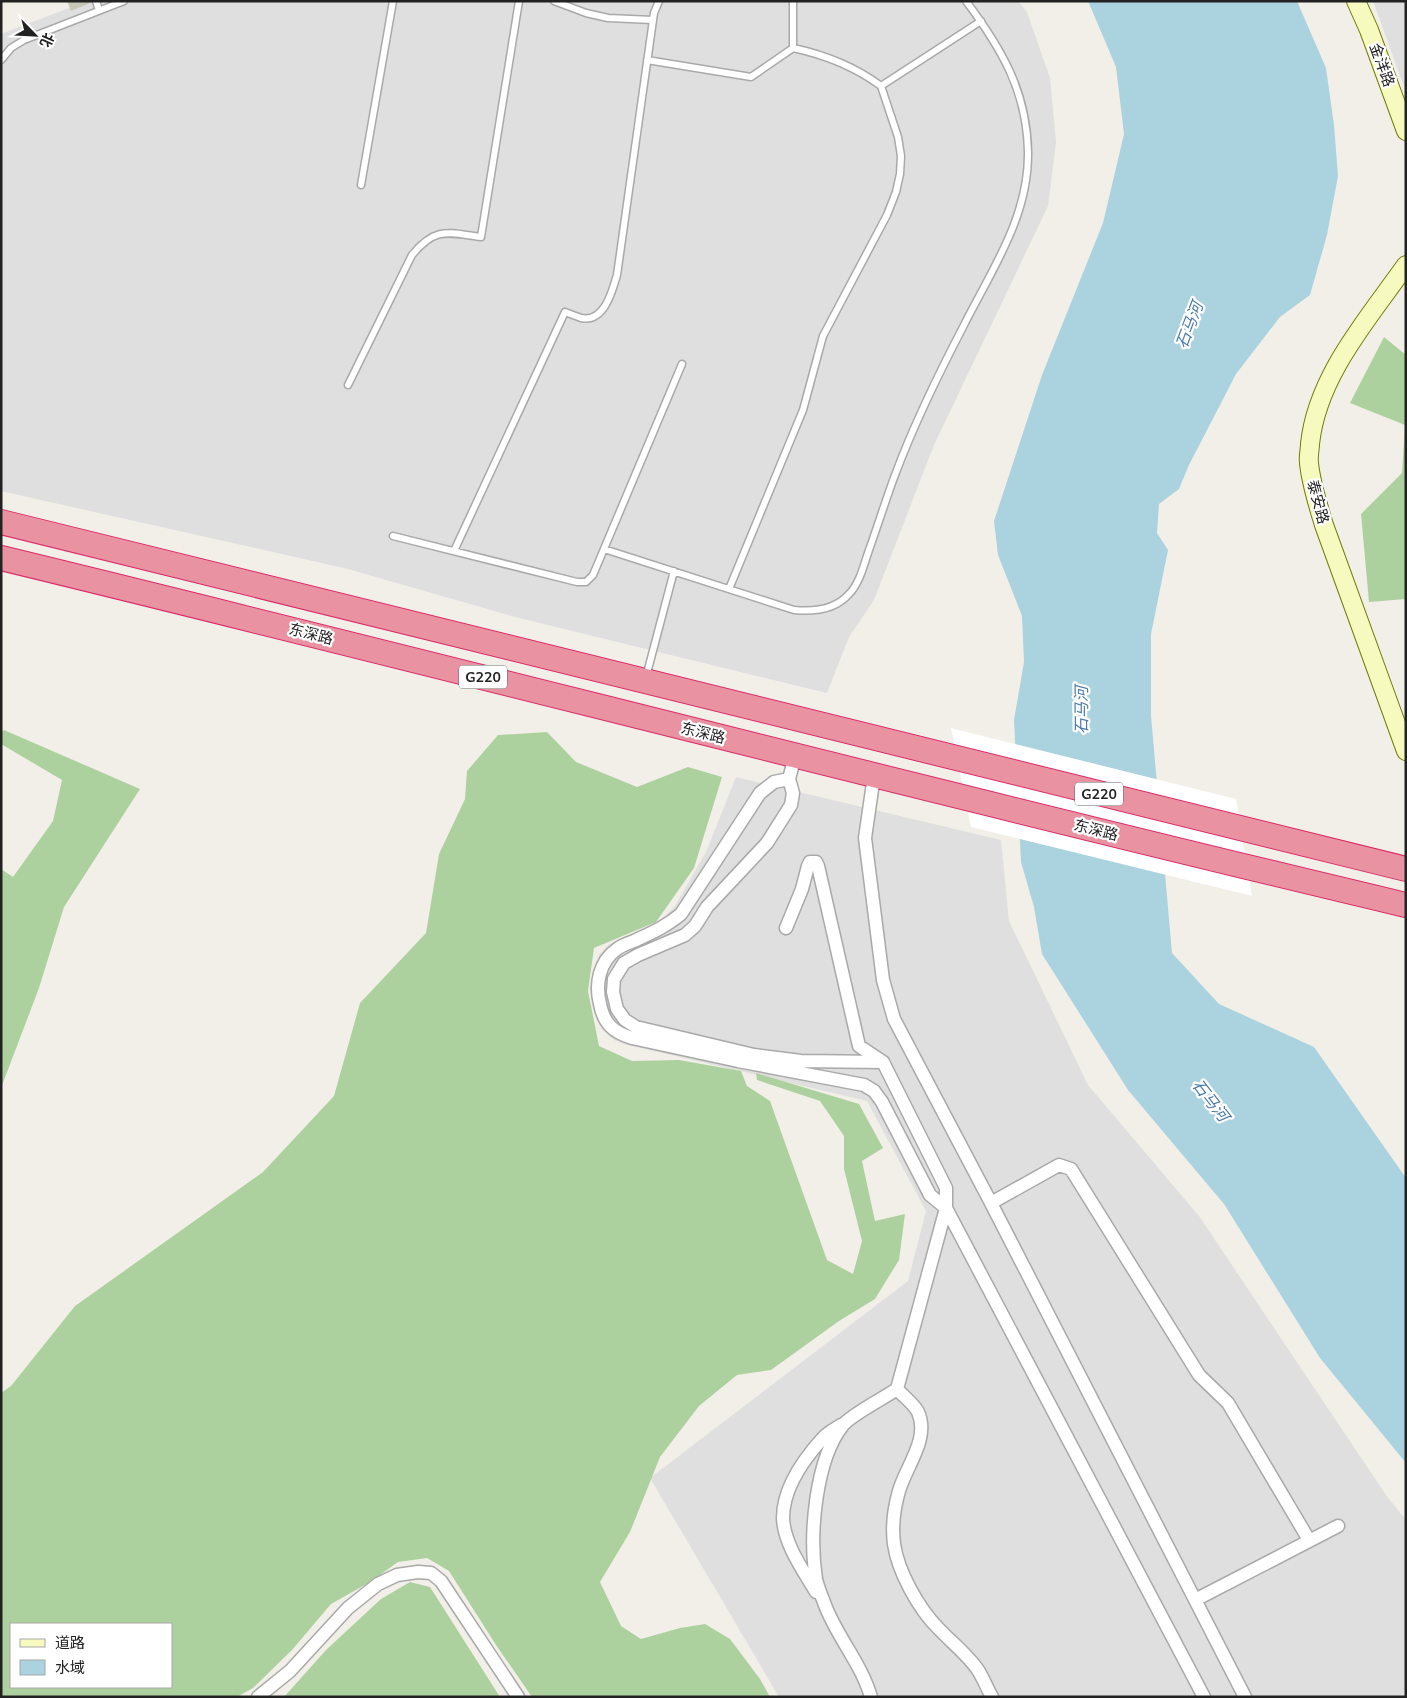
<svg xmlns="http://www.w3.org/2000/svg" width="1407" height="1698" font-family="Mulish,'Noto Sans SC',sans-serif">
	<rect width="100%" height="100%" fill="#f2efe9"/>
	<path fill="#e0dfdf" d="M87 1H1018L1027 12 1050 78 1056 142 1048 206 934 445 874 600 849 637 827 693 515 617 348 569 1 491V34Z
		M1373 1H1406V92Z
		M736 777 1001 840 1009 921 1088 1085 1199 1216 1386 1495 1406 1520V1697H779L650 1478 908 1281 926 1211 867 1101 624 1044 614 1040 605 1032 597 1020 592 1005 590 988 593 970 599 955 607 946 616 941 661 920 675 906 706 852Z"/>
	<path fill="#c7c7b4" d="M67 1H95L71 11Z"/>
	<path fill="#add19e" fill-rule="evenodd" d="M1384 337 1406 355V599L1369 602 1361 514 1402 473 1405 425 1350 403Z
		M4 730 140 789 64 907 39 988 1 1088V869L13 877 53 821 62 780 1 744V732Z
		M547 732 576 762 637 787 688 767 722 777 694 868 656 922 594 948 588 991 599 1046 632 1061 679 1060 741 1071 747 1086 770 1101 827 1260 853 1274 862 1241 844 1169V1136L820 1101 757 1080 756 1073 859 1104 883 1148 862 1161 875 1221 905 1214 899 1260 875 1299 839 1321 771 1370 737 1375 699 1406 660 1457 630 1532 600 1582 621 1626 641 1639 680 1628 705 1624 730 1639 760 1679 770 1697H532L496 1645 449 1571 427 1558 398 1562 370 1582 331 1604 292 1650 253 1688 237 1697H1V1393L11 1386 75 1306 263 1172 334 1096 360 1003 426 933 439 854 465 799 467 771 498 735ZM11 1624H171V1687H11Z
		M410 1582 430 1587 500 1697H284L326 1650 381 1599Z"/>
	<path fill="#aad3df" d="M1088 1H1297L1326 68 1334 125 1338 176 1327 235 1310 295 1280 317 1236 374 1189 465 1179 489 1159 504 1157 533 1168 550 1151 634V716L1172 953 1219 1004 1314 1047 1406 1178V1463L1320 1358 1224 1204 1128 1090 1042 954 1034 907 1021 862 1014 720 1024 662 1022 616 998 555 994 521 1042 375 1103 223 1124 134 1116 67Z"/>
	<path fill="#fff" d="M951 728 1236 799 1252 896 971 827Z"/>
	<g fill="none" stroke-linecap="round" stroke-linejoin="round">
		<g stroke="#a9a9a9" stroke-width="9">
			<path id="lane" d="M96 1 99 10
				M653 20 654 13 659 1
				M793 48C826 55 854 66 881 86L981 21
				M1 60 11 48 24 40 124 1
				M647 60 751 77 793 48V1
				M361 185 393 1
				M348 385 412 255C436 226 448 233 481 237L519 1
				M393 536 577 582H586L593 575 682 364
				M604 549 794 610C814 612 835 610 849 594 860 583 864 564 869 550 878 525 886 499 895 475 914 424 938 375 963 327 991 271 1029 217 1028 152 1027 91 1001 48 966 1
				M454 551 565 312C570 314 576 316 581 318 604 323 612 292 617 275L653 20 608 18 586 13 554 1
				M729 589 803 410 823 336 887 215 896 192 900 174 901 156 898 137 881 86
				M646 677 674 571"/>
		</g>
		<g stroke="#a9a9a9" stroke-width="15">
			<path id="street" d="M874 776 865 838 883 980 894 1019 991 1203 1245 1697
				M789 779 774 782 760 793 681 914C667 926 651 933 634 941 629 943 622 945 617 949 599 962 595 984 600 1004 604 1024 613 1032 632 1038L738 1061 864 1085 874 1091 882 1102 930 1195 946 1208V1188L883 1062 801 1061 754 1055 636 1027 625 1020 617 1009 613 992 614 979 624 963 638 955 685 935 695 926 707 907 767 843 791 805 793 793 789 779 795 756
				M786 928 802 889 808 866 810 862H816L818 866 859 1046 883 1062
				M991 1203 1059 1165 1071 1169 1199 1375 1228 1403 1309 1540
				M946 1208 1204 1697
				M897 1389C903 1396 914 1404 918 1412 930 1439 906 1466 899 1491 894 1508 892 1528 894 1544 898 1572 919 1609 938 1628 951 1642 967 1654 978 1670 983 1678 987 1688 992 1697
				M816 1592C803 1570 784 1544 783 1518 783 1489 804 1459 822 1439 827 1433 835 1429 841 1425
				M1195 1600 1338 1526
				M258 1697 290 1671 348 1608 378 1584 397 1575 418 1572 431 1573 441 1581 518 1697
				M871 1697C861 1663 837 1637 825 1605 822 1597 818 1588 816 1579 809 1536 815 1460 843 1425 851 1415 884 1398 897 1389L946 1208"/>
		</g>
		<g stroke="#707d05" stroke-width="20">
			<path id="secondary" d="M1356 1 1369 30 1406 131
				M1406 265C1368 319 1317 376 1310 444 1310 450 1308 456 1309 463 1311 484 1318 505 1324 525L1406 751"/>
		</g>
		<g stroke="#dc2a67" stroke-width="26">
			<path id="highway" d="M1 522 1406 869
				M1 558C470 672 937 794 1406 905"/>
		</g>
		<use href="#lane" stroke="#fff" stroke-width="6"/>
		<use href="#street" stroke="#fff" stroke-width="12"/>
		<use href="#secondary" stroke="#f7fabf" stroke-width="18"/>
		<use href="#highway" stroke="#e892a2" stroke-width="24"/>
	</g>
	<g text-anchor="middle" stroke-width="4.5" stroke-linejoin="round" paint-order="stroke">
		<g fill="#fff" stroke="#646464" stroke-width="1">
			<rect x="459" y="665.5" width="48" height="23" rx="4"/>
			<rect x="1075" y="782.5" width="48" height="23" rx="4"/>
		</g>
		<g font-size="14" font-weight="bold" fill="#222">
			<text x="483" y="682">G220</text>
			<text x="1099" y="799">G220</text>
		</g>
		<g font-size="15" fill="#222" stroke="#fff">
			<text transform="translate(1382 65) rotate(70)" y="5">金洋路</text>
			<text transform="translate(1318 502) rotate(75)" y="5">泰安路</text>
			<text transform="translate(311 634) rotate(14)" y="5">东深路</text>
			<text transform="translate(703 733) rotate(14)" y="5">东深路</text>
			<text transform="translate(1096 830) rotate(14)" y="5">东深路</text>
		</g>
		<g font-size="16" font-style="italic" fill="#4a7aab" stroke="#fff">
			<text transform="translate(1189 325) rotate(-69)" y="6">石马河</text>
			<text transform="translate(1081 710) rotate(-90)" y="6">石马河</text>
			<text transform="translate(1211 1100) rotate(52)" y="6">石马河</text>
		</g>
	</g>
	<rect width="1407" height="1698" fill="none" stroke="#222222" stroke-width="5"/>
	<rect x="10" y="1623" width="162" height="65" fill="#ffffff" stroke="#a7a7a7"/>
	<rect x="20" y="1639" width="25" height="8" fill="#f7fabf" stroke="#a7a7a7"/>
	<text x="55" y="1648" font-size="15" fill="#222222">道路</text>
	<rect x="20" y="1660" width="25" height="15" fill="#aad3df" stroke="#a7a7a7"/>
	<text x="55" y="1673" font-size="15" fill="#222222">水域</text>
	<g transform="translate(35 35) rotate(114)" stroke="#ffffff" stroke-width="4" paint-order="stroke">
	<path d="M0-4L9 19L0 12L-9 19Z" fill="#222222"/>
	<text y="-8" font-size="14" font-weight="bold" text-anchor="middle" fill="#222222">北</text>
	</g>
</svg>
